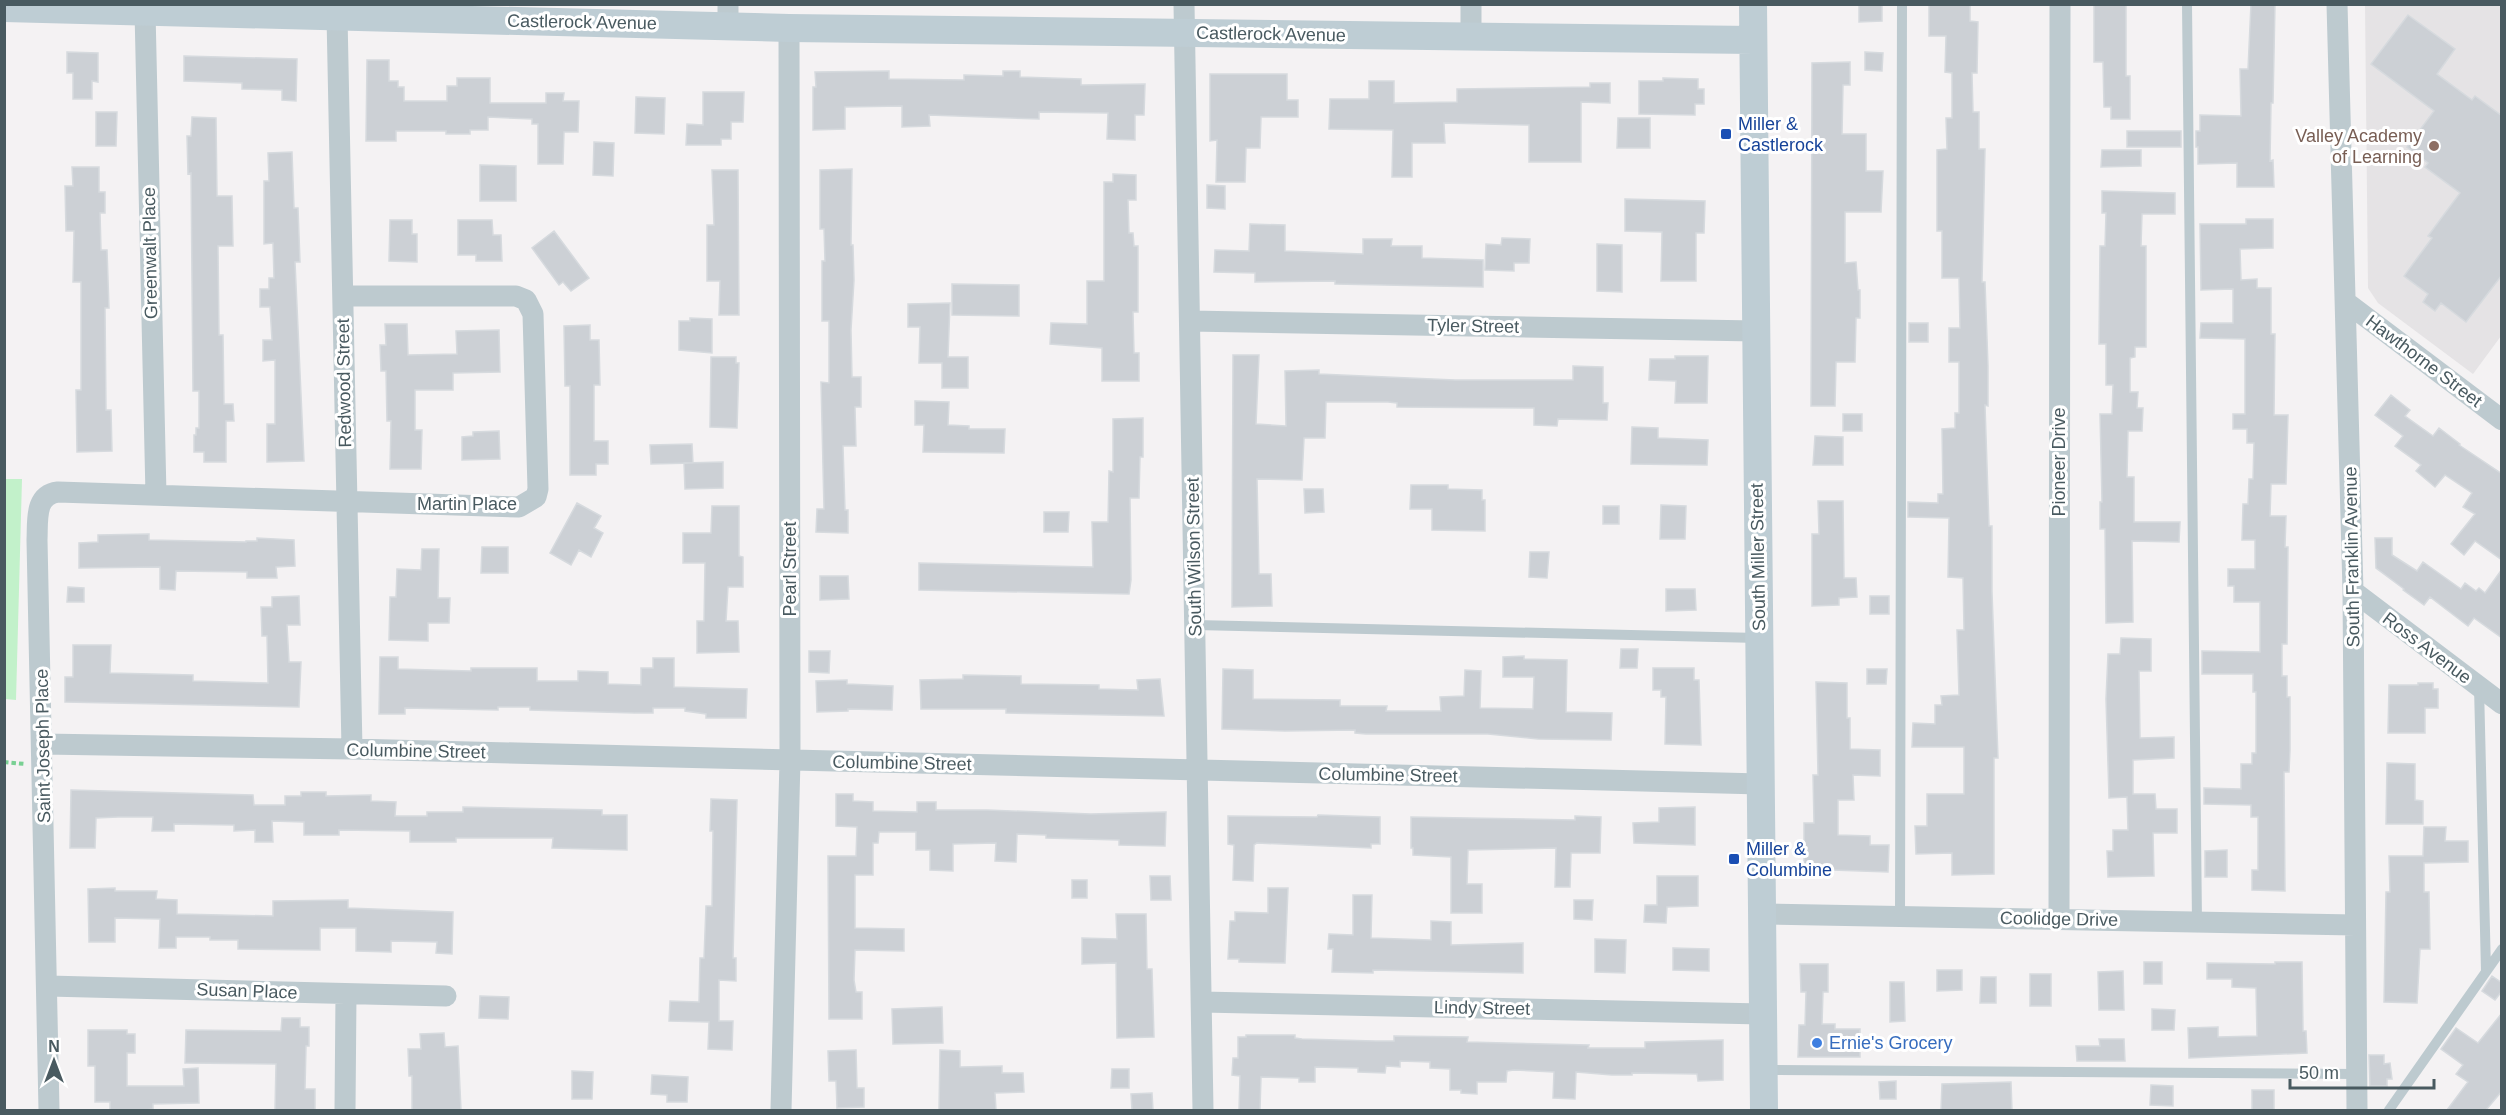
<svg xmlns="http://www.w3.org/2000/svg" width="2506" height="1115" font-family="Helvetica,sans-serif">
	<rect width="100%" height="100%" fill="#f4f2f3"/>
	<path fill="#e5e3e5" d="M2365 5H2501V336L2473 374 2378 303 2368 288Z"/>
	<path fill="#c2f1ca" d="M5 479H22L16 700 5 699Z"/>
	<path fill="#ccd0d5" stroke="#d6dade" stroke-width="1.5" d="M1859 4H1882V21L1859 22Z
		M1929 4H1970V21L1978 22 1977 73H1972L1973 112H1979V149H1985L1982 282H1985L1988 366V406L1985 405 1989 526H1992V592L1998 758H1994V874L1952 875V853L1916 854 1915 826H1927V794H1964V747H1912L1913 723 1935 724V705H1942L1941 696 1959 695 1957 630H1964L1963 578 1948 577 1949 518 1908 517V502L1938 503V494H1943L1942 429 1955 428V413H1959V362H1949V328H1960L1959 278H1942V231H1937V150L1947 149 1946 118H1952V73L1945 72 1946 36H1929Z
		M2094 4H2126V76H2130V119H2111V107H2104L2103 62H2094Z
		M2251 4H2275L2273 103H2271L2270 161 2273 160 2274 187H2237V163L2198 164V147H2196V131H2200V115L2241 116 2240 69H2248Z
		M2408 15 2455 49 2437 74 2472 100 2475 96 2502 116V275L2466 322 2441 303 2435 311 2423 302 2428 294 2404 276 2432 238 2428 236 2460 193 2425 167 2428 163 2407 147 2434 111 2371 64Z
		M67 52 98 53V82L92 81V99H73V73H67Z
		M1865 52 1883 53 1882 71 1865 70Z
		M184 56 297 59 296 101 282 100V90L242 89V83L184 81Z
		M367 60H389V81H398V87H404V101H447V86H457V78H490V103H546V93H564L563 101H579L578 132H564L563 164H538V124H532V119L488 117V130H470V134H446V131H396V141H366Z
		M1850 62V85H1843L1842 134H1866V171H1883L1881 212H1845V263L1856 262 1858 290H1860V318H1856L1855 362H1836L1835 406H1811L1812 63Z
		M889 71V79L964 80V75L1003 76V71H1020V77L1081 79V85L1145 84 1144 115H1135V140L1107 139 1108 113 1039 112V119L929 115 930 126 902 127V106L845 107V129L813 130V87H816L815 72Z
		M1210 74H1287V100H1298V117H1261L1260 148H1246L1245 182H1216L1217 140 1210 141Z
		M1663 78 1698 79V89H1704V104H1695V115L1639 114V81H1663Z
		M1369 81H1394V103L1457 102V89L1590 87V83H1610V103L1581 102V162H1529V125L1444 123 1445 143H1412V177H1392L1393 130 1329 129 1330 99H1369Z
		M703 92H744L743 122H731V139H721V145H686L687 124 703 125Z
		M636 97 665 98 664 134 635 133Z
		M96 112H117L116 146H96Z
		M192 117 216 118 217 196H232L233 246H218L219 335H223L224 404H233L234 421H226V462H204V452H194V435H196V428H199V391H193L191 173 188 174 187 136H191Z
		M1618 118H1650V148H1617Z
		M2127 131H2181V147H2127Z
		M594 142 614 143 613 176 593 175Z
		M2102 150H2141V166L2101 167Z
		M292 152 294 208H298L300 262H295L304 461 267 462V424H275V360L263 361V340H272L270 307H260V289H269V278H274L273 243 264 244V181H269L268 153Z
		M480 165 516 166V201H480Z
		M72 167H99V192H105V213H100L101 250H107L109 308H105L106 410H111L112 451 77 452 76 390H81V282H73L74 231H66L65 186H73Z
		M852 169 851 245H853L854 280 851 330 852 377H861V407H855L856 446H843L845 510H848V533L816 532 817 509H824L821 382 829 383V321H822V261H825L824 229H820V170Z
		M712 170H738L739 315H719L720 281H707V225H714Z
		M1113 174 1136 175V200H1128L1129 233H1133L1134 246H1138V312H1133L1134 353H1139V381H1102V348L1050 344 1051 323 1087 324V281H1104V182H1113Z
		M1207 185 1225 186V209L1207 208Z
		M2102 191 2175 193V214H2142L2141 246H2146V347H2135V357L2130 358V392H2138L2137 408H2143L2142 431H2128L2127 477H2134V522H2180L2179 542 2132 541 2133 622 2106 623 2105 529H2100V502H2102L2100 414H2112L2113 385H2106V344H2099L2100 246H2105L2106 213H2102Z
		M1625 199 1705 201 1704 233H1696V281H1661L1662 232 1625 231Z
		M2246 219H2273V248L2240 249 2241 280 2257 279V288H2271V334H2275L2274 415H2288L2286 484H2271L2270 516H2286L2285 547H2288L2287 644H2282V676H2287V697H2290V750L2289 772H2284L2285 891 2252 890V870H2258V817H2251V805L2204 804V788L2241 789V764H2252V753H2256V692H2253V674H2202V651L2260 652V602H2234V586H2228V569H2255V540H2242L2243 504H2248L2249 479H2253L2254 443H2247V429H2233V414H2245V339L2200 338 2201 323H2233V289L2201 290 2200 224H2246Z
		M390 220H412V234H417V262L389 261Z
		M458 220H492L493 235H501L502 261H476V255H458Z
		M1250 224 1285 225V251L1363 254V239H1392L1391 246H1422V258L1483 260V287L1335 284V281L1255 282V273L1214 272 1215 250 1249 251Z
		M554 231 589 278 571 291 563 282 559 285 532 248Z
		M1502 238 1530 239 1529 263H1514V271L1485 270 1486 244 1501 245Z
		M1597 244 1622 245V292L1597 291Z
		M952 284 1019 285V316L952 315Z
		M950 303 948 357H968V388H942V363H919L920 327H908V304Z
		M690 318 712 319V353L679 350V321H690Z
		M1909 323H1928V342H1909Z
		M385 324H407L408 355 457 354 456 331 499 330 500 372 453 373V390H415V430H422L421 469H390L391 421H387L386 371H381L380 345H386Z
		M590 325V340H599L600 385H594V441H608V464H596V475H570V386H565L564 326Z
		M1233 355H1259L1256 424 1286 426 1285 371 1319 370V374L1455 380H1573V366L1603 367V403H1608L1607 420 1558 419 1557 426 1534 425V408L1397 407V403L1388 402H1326L1325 438H1304L1302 480 1257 479 1259 574H1271L1272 606 1232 607Z
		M1675 356H1708L1707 403H1675L1676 381 1649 380 1650 359H1675Z
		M711 357H736V363H739L737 428 710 427Z
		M2391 395 2410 410 2405 416 2433 436 2439 428 2460 444 2459 445 2502 474V560L2475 541 2464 555 2451 544 2475 514 2463 507 2472 493 2445 475 2435 487 2416 471 2421 465 2395 446 2403 436 2375 415Z
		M915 401 949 402 948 425 969 426V429H1005L1004 453 923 452 924 425H915Z
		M1843 414H1862V431H1843Z
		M1143 418V457H1140L1139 498H1130L1131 580 1129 594 919 590V563L1093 567 1092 522H1108L1109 471 1113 472V419Z
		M1632 427 1658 428V438L1708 440 1707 465 1631 464Z
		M499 431 500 459 462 460V437L473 436V432Z
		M1815 436 1843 437V465H1813Z
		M692 444 693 463 651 464 650 445Z
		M723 462V488L685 489 684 463Z
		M1411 485H1448V489L1482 490V500H1485V531L1432 530V509H1410Z
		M1304 489H1323L1324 512 1305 513Z
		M1818 501H1843L1844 578H1856L1857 597 1839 598V605L1812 606V534H1819Z
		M577 503 601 516 594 528 603 533 591 557 579 550 571 565 550 553Z
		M1661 505 1686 506 1685 539H1660Z
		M712 506H739V556L743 557V587H728L726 621H738L739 652 697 653V621H704L705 563H683V533H711Z
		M1603 506H1619V524H1603Z
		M1044 512H1069L1068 532H1044Z
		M149 534V540L246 542V541H257V538L294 540 295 566 276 567 277 578H247V572L176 571 175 590 160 589V567L79 568V543L98 542V535Z
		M2375 538H2392V555L2417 571 2423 562 2461 589 2465 583 2476 591 2479 588 2485 593 2502 569V638L2474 618 2468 626 2430 597 2424 605 2403 590 2404 589 2376 568Z
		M482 547H508V573H481Z
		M422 549H439L438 598H450L449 623H428V641L389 640 390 597H396L397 569 421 570Z
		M1530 552H1549L1547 578 1529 577Z
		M820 576H848L849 599 820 600Z
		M68 587 84 588V602H67Z
		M1666 589H1695L1696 610 1666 611Z
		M299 596 300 625H287L289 662H301L299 707 65 702V677H73V645H111L110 673 193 675V681L268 683 267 636H262L261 607H272V597Z
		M1870 596H1889V614H1870Z
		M2121 638 2151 639V671H2139L2140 738 2174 737V758L2133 760V794H2155L2156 809H2177V833H2153L2154 876 2108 877 2107 851H2113V830H2128L2127 797 2109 798 2106 699 2108 654H2120Z
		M1621 649H1638L1637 668H1620Z
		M809 651H830L829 673 809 672Z
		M1524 656V659L1567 660 1566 712 1612 713 1611 740 1538 739 1488 734H1366L1355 733V730L1285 731 1222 729 1223 669 1253 670V699L1340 700V706H1387L1386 711H1441L1440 697 1464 696 1465 670 1481 671 1480 708 1533 709 1534 677H1503V657Z
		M380 657H398V669L471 671V668H537V681H578V671L608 672V684L641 685V668H653V658H674V687L747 689 746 718H706V714L685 711V708H653V713H635L530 710V707H498V710L405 708V714H379Z
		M1653 668H1694V680H1699L1701 745 1665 744 1666 697H1661V690H1653Z
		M1867 669H1887L1886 684H1867Z
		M963 675 1021 676V684L1099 685V689L1138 690 1137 680 1160 679 1164 716 1006 713V709H921L920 680 963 679Z
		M847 680V684L893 686 892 710 848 709V711L817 712 816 681Z
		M1816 682 1847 683V718H1850V749L1880 750V776L1853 775 1854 800H1838V835L1870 836V845H1889L1888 872 1804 869V823H1814L1813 775H1818Z
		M2418 683H2433V689H2438V708H2425V733H2388L2389 685H2418Z
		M2387 763 2415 764V800L2423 801V824H2386Z
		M71 790 253 795 254 805H285V796H301V792H326V796L371 795V801L396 802 395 816H427V812H463V807L602 810V815H627V850L552 848 553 838H456V842H410V831L339 830V835H304V822L272 821 273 842H255V830L234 831V825L174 824V831H152L153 817H118L96 818 95 848H70Z
		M836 794H853V801L873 802V811L917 812V802H936V810H987L1091 814 1166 812 1165 846 1119 845V840L1046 838V835L1017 834 1016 862 995 861 996 843 953 844V871L930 870V850H916V832H879L878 843H873V875H855V928L904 929V951L855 950 854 980 856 992H862V1019H829L828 856H856L857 827 836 826Z
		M711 799 737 800 733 958H736V981L719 980V1021H733L732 1050 708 1049 709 1022 669 1021 670 1001 699 1002 700 958H704L706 906H712L713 831H710Z
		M1695 807V845L1634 843 1633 823 1659 822V808Z
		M1318 815 1380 817V844H1371V848L1257 843 1254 845 1253 881 1233 880 1234 845 1228 844V816L1317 817Z
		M1575 816 1601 817 1600 853H1571L1570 887H1555L1556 848 1468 850 1467 884H1482V913H1451V857L1413 855V848H1411V817L1575 820Z
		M2424 827H2446L2445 841H2468V862L2424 863V892H2429L2430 949H2420L2417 1003 2384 1002 2386 892H2390L2389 856H2423Z
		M2227 850V877H2205V851Z
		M1150 876H1170L1171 900H1151Z
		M1657 876H1698V906L1667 907 1666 923 1644 922 1645 905H1657Z
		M1072 880H1087V898H1072Z
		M115 888V891H157L156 899 177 900V914L273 916V901L348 900V908L453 912 452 954 436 953 437 942 391 941V952L356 951V928H320V950L238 949V940H210V937H176V948H159L160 919 115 918V942H89L88 889Z
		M1268 888H1288L1285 963 1239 962V959H1228L1230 921H1235V912L1268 913Z
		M1353 895H1372L1371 938 1431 940V921L1451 922V945L1523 943V973L1373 970V973L1332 972 1333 949H1328L1329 934 1353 935Z
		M1574 900H1593L1592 920 1574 919Z
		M1116 914H1146L1147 969H1152L1154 1037 1117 1038 1116 963 1082 964V938L1117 939Z
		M1595 939 1626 940 1625 973 1595 972Z
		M1673 948 1709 949V971L1673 970Z
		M2144 962H2162V984H2144Z
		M2275 962H2302L2303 1031H2306L2307 1053 2189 1058 2188 1028 2218 1027V1037L2257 1036 2256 988 2232 987V979H2207V963L2275 964Z
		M1800 964H1828V992H1823L1822 1024H1835V1029H1860V1057H1798L1799 1025H1805L1806 992H1801Z
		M1937 970H1962V990L1937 991Z
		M2123 971 2124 1010H2099L2098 972Z
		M2030 974H2051V1006H2030Z
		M2492 976 2502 983V991L2495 1000 2482 991Z
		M1981 977H1996V1003H1980Z
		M1890 982H1904L1905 1021 1890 1022Z
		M480 996 509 997 508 1019 479 1018Z
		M942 1007 943 1043 893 1044 892 1009Z
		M2152 1009 2175 1010 2174 1030H2152Z
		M2502 1013V1091L2486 1110H2447L2468 1082 2456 1074 2463 1065 2441 1049 2456 1028 2478 1043Z
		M282 1018H300V1027H309V1046H306L305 1089H315V1110H275L276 1064 185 1063 186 1030 281 1031Z
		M88 1030H127V1034H135V1053H127V1086H184L183 1069 198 1068 199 1103 153 1104V1109L146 1110H110V1102H95V1066H88Z
		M444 1033 445 1047 458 1046 461 1110H412V1076H409L408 1049H421L420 1034Z
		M1246 1035H1295V1038L1302 1039 1375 1041H1394V1036L1468 1037 1467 1042 1589 1045 1588 1048H1645V1042L1723 1040V1080L1698 1081 1697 1074 1632 1073V1075H1612L1576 1072 1575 1099 1553 1098 1554 1072 1514 1070 1507 1071 1506 1082H1477V1094L1461 1093V1090H1450V1069L1430 1068V1062L1400 1061V1067L1386 1066 1385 1073 1358 1072V1068L1315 1067V1082H1299V1078L1261 1077 1260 1110H1239L1240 1076 1232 1075 1233 1058H1238V1037H1246Z
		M2099 1039H2124L2125 1061H2077L2076 1046H2100Z
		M856 1050 857 1088H864V1107L837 1108 836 1081H829L828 1051Z
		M940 1050 960 1051V1067L1002 1066V1073H1023L1024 1092 995 1093 996 1110H939Z
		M2369 1055H2384V1064L2390 1063 2392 1079H2387V1086H2370Z
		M1112 1069H1129V1088H1111Z
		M572 1071 593 1072 592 1099H572Z
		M652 1075 688 1077 687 1102H667V1095L651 1094Z
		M1896 1081V1099H1880L1879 1082Z
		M2011 1082 2012 1110H1941L1942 1084Z
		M2151 1085 2173 1086V1106L2150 1105Z
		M2252 1090H2274V1110H2252Z
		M1152 1093 1153 1110H1132L1131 1094Z"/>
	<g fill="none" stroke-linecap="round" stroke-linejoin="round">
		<path stroke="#79d093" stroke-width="4" stroke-dasharray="4.5 3" stroke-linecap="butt" d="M4 762 25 764"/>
		<path stroke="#bdcacf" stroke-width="10" d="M2187 4 2197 922
			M1195 625 1759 638
			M2479 687 2486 971
			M1900 916 1902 4
			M1764 1070 2357 1074
			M2389 1110 2502 949"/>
		<path stroke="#bdcacf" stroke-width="21" d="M728 4V25
			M1184 4 1203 1110
			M2337 4 2353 591 2357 1110
			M145 11 156 495
			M337 16 352 749
			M1471 36V4
			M2346 302 2502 420
			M1190 321 1756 331
			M2353 591 2502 704
			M43 744 352 749 1761 784
			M1762 914 2355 925
			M2059 919 2060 4
			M48 986 446 996
			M1202 1002 1763 1014
			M49 1110 37 540C38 521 34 495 58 492L519 507 536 497 538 489 533 314 526 300 516 296H343
			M345 1110 346 994
			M781 1110 790 760 789 28"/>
		<path stroke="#becdd4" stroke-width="28" d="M1753 4 1764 1110
			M4 8 789 28 1753 40"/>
	</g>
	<g fill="#1a4fb4" stroke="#fff" stroke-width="2">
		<rect x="1720" y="128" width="12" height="12" rx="3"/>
		<rect x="1728" y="853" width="12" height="12" rx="3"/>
	</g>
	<circle fill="#8d6e63" stroke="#fff" stroke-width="2" cx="2434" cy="146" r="6"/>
	<circle fill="#3f7fe0" stroke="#fff" stroke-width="2" cx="1817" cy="1043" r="6"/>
	<g text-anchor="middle" stroke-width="6" stroke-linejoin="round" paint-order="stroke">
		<g font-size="18" fill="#495a60" stroke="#fff">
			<text transform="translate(582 22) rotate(1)" y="6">Castlerock Avenue</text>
			<text transform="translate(1271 34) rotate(1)" y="6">Castlerock Avenue</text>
			<text transform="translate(150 253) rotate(-91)" y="6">Greenwalt Place</text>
			<text transform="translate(1473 326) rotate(1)" y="6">Tyler Street</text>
			<text transform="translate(2424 361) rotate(37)" y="6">Hawthorne Street</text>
			<text transform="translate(344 383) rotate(-91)" y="6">Redwood Street</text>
			<text transform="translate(2059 462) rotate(-90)" y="6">Pioneer Drive</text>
			<text x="467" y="510">Martin Place</text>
			<text transform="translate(1194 557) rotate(-91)" y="6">South Wilson Street</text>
			<text transform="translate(1758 557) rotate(-91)" y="6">South Miller Street</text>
			<text transform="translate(2352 557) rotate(-91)" y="6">South Franklin Avenue</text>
			<text transform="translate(790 569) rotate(-90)" y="6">Pearl Street</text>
			<text transform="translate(2427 648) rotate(37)" y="6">Ross Avenue</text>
			<text transform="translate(43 746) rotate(-91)" y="6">Saint Joseph Place</text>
			<text transform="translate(416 751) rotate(1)" y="6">Columbine Street</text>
			<text transform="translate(902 763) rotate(1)" y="6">Columbine Street</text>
			<text transform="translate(1388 775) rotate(1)" y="6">Columbine Street</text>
			<text transform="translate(2059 919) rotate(1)" y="6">Coolidge Drive</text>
			<text transform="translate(247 991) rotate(2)" y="6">Susan Place</text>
			<text transform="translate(1482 1008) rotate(1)" y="6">Lindy Street</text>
		</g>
		<g font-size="18" fill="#164399" stroke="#fff" text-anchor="start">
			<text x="1738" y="130">Miller &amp;<tspan x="1738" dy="21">Castlerock</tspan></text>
			<text x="1746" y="855">Miller &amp;<tspan x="1746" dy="21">Columbine</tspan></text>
		</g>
		<g font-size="18" fill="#785e54" stroke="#fff" text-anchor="end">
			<text x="2422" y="142">Valley Academy<tspan x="2422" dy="21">of Learning</tspan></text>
		</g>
		<g font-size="18" fill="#366cbe" stroke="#fff" text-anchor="start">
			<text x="1829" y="1049">Ernie's Grocery</text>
		</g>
	</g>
	<rect width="2506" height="1115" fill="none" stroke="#495a60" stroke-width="12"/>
	<g transform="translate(54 1061)" stroke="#ffffff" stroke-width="4.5" paint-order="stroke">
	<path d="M0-4.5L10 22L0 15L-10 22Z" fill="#495a60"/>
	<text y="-9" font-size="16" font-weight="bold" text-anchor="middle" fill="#495a60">N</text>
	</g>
	<path d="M2290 1079v9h144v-9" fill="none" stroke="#495a60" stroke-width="3"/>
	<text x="2299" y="1079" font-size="18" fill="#495a60" stroke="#ffffff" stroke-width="4.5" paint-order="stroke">50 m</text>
</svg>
